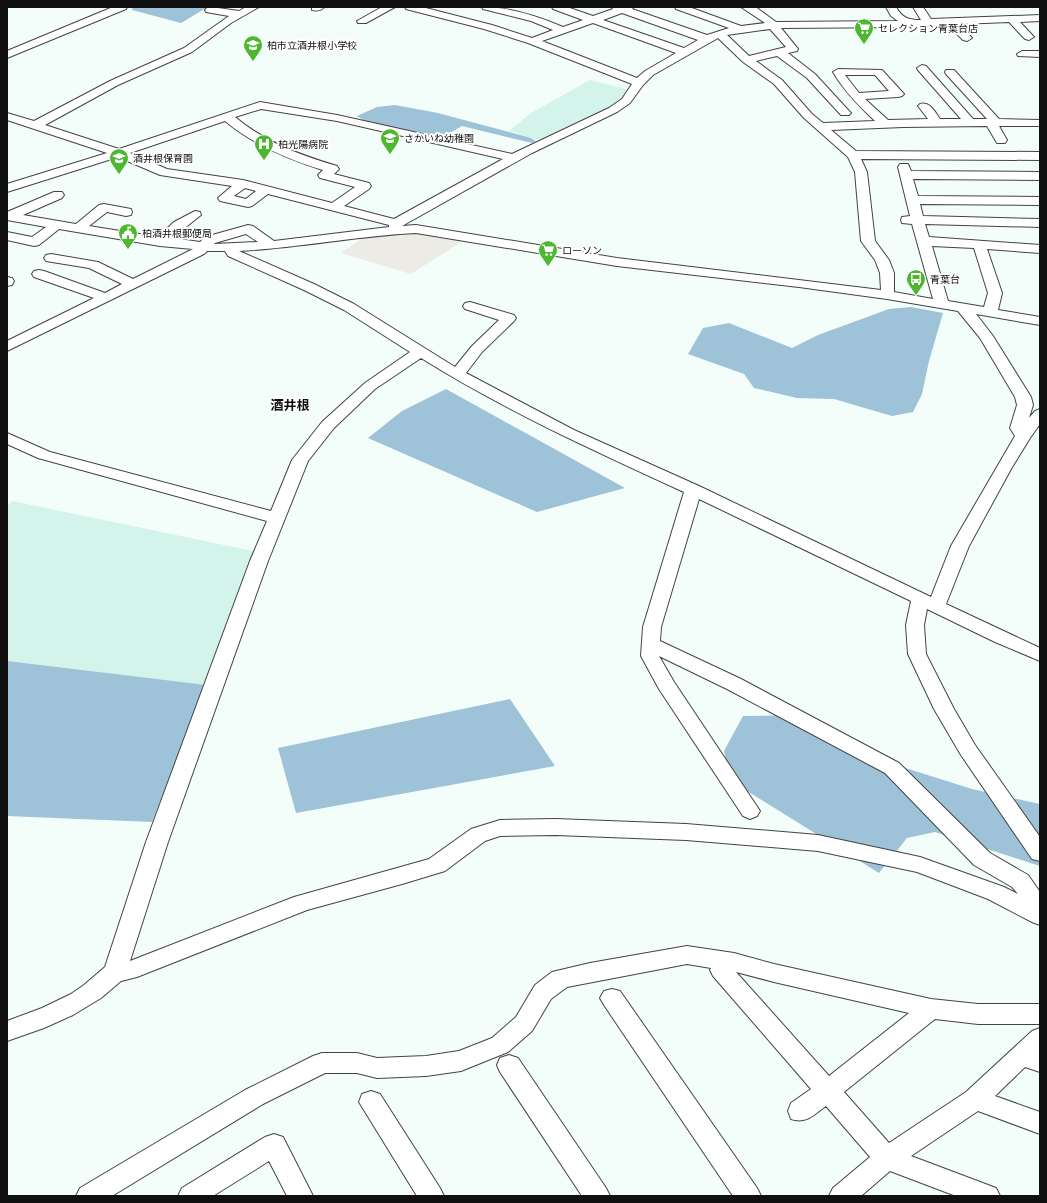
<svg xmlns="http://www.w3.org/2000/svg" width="1047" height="1203" font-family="Spectral,'Noto Sans JP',serif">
	<rect width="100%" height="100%" fill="#f3fefa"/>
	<path fill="#edebe5" d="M406 232 464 240 411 274 341 253 364 237Z"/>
	<path fill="#d4f3eb" d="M590 80 626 89V91L618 101 604 111 539 140 509 131 531 113Z
		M12 501 253 551 205 686 7 662V506Z"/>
	<path fill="#9ec2d7" d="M133 7H218L206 8 181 23 132 10Z
		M395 105 438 113 531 138 536 141 532 143 462 126 443 137 366 122 357 116 377 107Z
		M911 307 943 313 929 361 922 394 913 412 892 416 834 399 797 398 754 388 744 374 688 354 703 328 729 323 792 348 818 335 889 309Z
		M446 389 625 488 537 512 368 438 402 411Z
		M7 661 206 685 152 822 7 816Z
		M510 699 555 766 296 813 278 748Z
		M800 715 896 765 972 789 1040 804V866L935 832 907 838 879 873 731 781 724 751 743 716Z"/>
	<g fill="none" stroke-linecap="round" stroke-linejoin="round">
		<g stroke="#434343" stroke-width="2">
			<path id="minor" d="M113 7H127L126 9 7 58V51Z
				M208 7H219L218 8 239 11 246 7H259L231 23 192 52 118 85 45 125 119 149 260 102 337 115 512 154 609 108 622 99 632 84 528 43 484 29 406 9 405 7H422L492 25 532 38 553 30 531 21 483 9 482 7C510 7 537 16 563 27L583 20 553 9 552 7H567L593 16 613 9 611 7H634L632 9 707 35 729 28 676 9 675 7H689L741 26 765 23 741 7 757 8 776 22 898 21 891 16 886 7H896C902 18 909 20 921 20L913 7H923L931 19 1040 15V21L1020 22 1034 37 1029 40 1025 39 1009 22 959 24 972 38 967 41 963 40 948 25 909 27 781 28 798 49 797 51 788 53 815 74 849 111 851 113 849 115H841L807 78 777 56 756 61 782 80 812 114 823 123 875 121C859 106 844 91 833 72L838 69 882 70 904 94 902 96 898 97 865 99 888 120 928 119 918 106 920 104C930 101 935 112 940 119H961L918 70 917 68 922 65 926 66 973 119H987L946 74 945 72 946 70H954L999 119 1040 120V126H999L1007 140 1005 143H997L987 126 903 127 831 130 856 151 1040 152V160L861 159 867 172 875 241 889 260 894 273V292L933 299 912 224 902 223 901 220 902 217 910 216 898 167 900 164H908L911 171 1040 172V180L913 179 918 196 1040 197V205L920 204 923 216 1040 219V227L925 224 929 237 1040 245V253L987 249 1002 293 998 310 1040 317V325L976 314 993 336 1031 397 1033 405 1029 418 1035 411 1040 409V424L1030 438 1011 469 969 546 946 604 1040 648V661L995 642 927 609 924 625 926 654 954 709 975 745 1040 837V861L1032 859 961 755 934 709 908 654 906 625 911 601 699 499 661 627 660 641 741 679 899 763 990 853 1028 875 1040 892V925L1032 922 988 899 917 872 818 851 686 840 556 835 500 836 485 841 445 871 402 884 307 910 137 977 121 981 101 998 73 1015 44 1028 7 1041V1021L42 1008 71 994 84 985 105 967 146 842 250 561 267 521 38 458 7 444V433L50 452 271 511 292 460 322 422 365 383 410 352 344 310 304 290 228 256 225 251H207L204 254 7 351V341L94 298 34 277 32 274 34 271 39 270 44 271 105 293 122 284 89 268 46 261 44 258 46 255 51 254 98 262 133 279 193 249 160 246 59 229 39 245 34 246 7 240V232L32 237 46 227 7 220V212L54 192H62L64 195 62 198 23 215 76 224 99 205 104 204 131 209 132 212 131 215 126 216 107 212 89 226 158 237 174 222 195 211 200 212 201 215 172 238 200 242 205 237 248 225 253 226 274 241 389 227V225L268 194 252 206 248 207 220 201 218 198 232 186 160 175 118 157 7 192V184L107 153 7 120V113L34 121 110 81 184 48 229 16 206 12 205 10ZM622 13 698 40 684 48 603 20ZM593 23 676 53 645 71 637 78 542 41ZM770 29 786 47 749 56 727 35ZM718 38 743 62 774 84 804 118 848 157 855 172 861 241 875 260 880 273 881 290 617 258 416 225 402 226 532 153 617 112 630 103 643 85 653 75ZM845 75H875L889 91 859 93ZM261 109 337 121 503 159 394 219 344 206 369 189 371 186 369 183 334 174 339 169 337 166C300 155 265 142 235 117ZM225 121C254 145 287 159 323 170L318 175 320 178 355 187 332 203 243 180 167 169 130 153ZM245 188 256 191 246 199 234 196ZM416 233 617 266 799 287 887 299 958 311 980 338 1015 397 1017 405 1010 428 1015 436 951 546 931 597 699 486 574 430 466 373 482 352 514 321 516 318 514 315 470 302 465 303 463 306 465 309 499 320 472 346 455 367 354 304 314 284 239 251C298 248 357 236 416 233ZM246 234 258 242 214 244 215 243ZM932 246 974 248 988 293 984 307 948 301ZM421 358C504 410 595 451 684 492L643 627 641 656 659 689 743 816 750 819 757 816 760 811 674 682 659 656 727 689 885 773 974 865 1012 887 1018 894 1004 887 920 857 818 835 686 824 556 819 500 820 471 829 429 859 294 897 130 961 168 842 268 561 308 461 334 428 375 389Z
				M312 7H324C321 11 317 11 312 10Z
				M382 7H395L366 23H358L357 21Z
				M1022 51H1040V57L1018 56 1017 54Z
				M7 277 12 278 14 281 12 285 7 286Z
				M687 946 734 953 774 964 931 999 978 1004H1040V1024H978L935 1019 844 1092 889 1143 966 1092 1032 1031 1040 1028V1072L1025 1067 995 1096 1040 1112V1134L978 1111 911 1156 996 1188 1000 1196H956L890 1171 861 1196H829L833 1188 870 1157 826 1106C813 1115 807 1124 791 1119L788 1111 791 1103 811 1089 713 976 710 970 711 968 687 964 567 987 551 999 532 1031 508 1052 461 1071 426 1076 377 1078 357 1073H325L263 1104 112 1196H76L80 1188 245 1090 313 1056 322 1053H357L377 1058 426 1056 459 1051 492 1038 516 1017 535 985 552 972 590 963ZM736 972 774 982 909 1013 829 1076Z
				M612 989 620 991 757 1188 761 1196H733L604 1005 600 998 604 991Z
				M509 1055 518 1058 606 1188 610 1196H582L500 1072 497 1065 500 1058Z
				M371 1091 380 1094 440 1188 444 1196H417L359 1102 362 1094Z
				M274 1134 283 1137 313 1196H287L269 1161 213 1196H178L182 1188 265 1137Z"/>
		</g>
		<use href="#minor" fill="#fff" fill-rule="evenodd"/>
	</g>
	<defs>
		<g id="supermarket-pin" transform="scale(1)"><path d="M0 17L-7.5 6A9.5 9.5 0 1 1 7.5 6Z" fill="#4db82f" stroke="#fff"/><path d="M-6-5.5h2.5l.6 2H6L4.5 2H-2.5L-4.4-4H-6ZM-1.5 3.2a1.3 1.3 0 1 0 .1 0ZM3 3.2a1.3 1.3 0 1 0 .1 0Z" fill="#fff"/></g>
		<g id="school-pin" transform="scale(1)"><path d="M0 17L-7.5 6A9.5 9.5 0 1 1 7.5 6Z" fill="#4db82f" stroke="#fff"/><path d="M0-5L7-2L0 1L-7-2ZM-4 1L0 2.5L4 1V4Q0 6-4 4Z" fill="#fff"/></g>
		<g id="hospital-pin" transform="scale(1)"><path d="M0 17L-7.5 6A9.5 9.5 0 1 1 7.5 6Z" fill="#4db82f" stroke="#fff"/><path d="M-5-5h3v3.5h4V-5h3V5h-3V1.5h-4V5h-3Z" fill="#fff"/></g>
		<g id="civic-pin" transform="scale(1)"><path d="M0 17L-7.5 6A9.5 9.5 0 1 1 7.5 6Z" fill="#4db82f" stroke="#fff"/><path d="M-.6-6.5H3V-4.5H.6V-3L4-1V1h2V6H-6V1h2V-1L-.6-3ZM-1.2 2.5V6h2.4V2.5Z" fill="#fff"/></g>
		<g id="bus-pin" transform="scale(1)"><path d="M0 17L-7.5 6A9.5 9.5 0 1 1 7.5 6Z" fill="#4db82f" stroke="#fff"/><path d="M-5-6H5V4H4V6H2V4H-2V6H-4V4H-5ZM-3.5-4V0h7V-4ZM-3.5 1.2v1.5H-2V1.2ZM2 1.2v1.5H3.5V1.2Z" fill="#fff"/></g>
	</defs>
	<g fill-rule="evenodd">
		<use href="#supermarket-pin" x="864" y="28"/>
		<use href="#school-pin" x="253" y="45"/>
		<use href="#school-pin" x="390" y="138"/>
		<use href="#hospital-pin" x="264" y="144"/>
		<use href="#school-pin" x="119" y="158"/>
		<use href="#civic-pin" x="128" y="233"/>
		<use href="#supermarket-pin" x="548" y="250"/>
		<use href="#bus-pin" x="916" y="279"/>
	</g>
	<g text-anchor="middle" stroke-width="4" stroke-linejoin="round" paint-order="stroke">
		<g font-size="10" fill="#101010" stroke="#fff" text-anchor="start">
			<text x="878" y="32">セレクション青葉台店</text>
			<text x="267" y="49">柏市立酒井根小学校</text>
			<text x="404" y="142">さかいね幼稚園</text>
			<text x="278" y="148">柏光陽病院</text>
			<text x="133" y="162">酒井根保育園</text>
			<text x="142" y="237">柏酒井根郵便局</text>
			<text x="562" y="254">ローソン</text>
			<text x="930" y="283">青葉台</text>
		</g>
		<g font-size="13" font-weight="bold" fill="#101010" stroke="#fff">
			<text x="290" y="410">酒井根</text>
		</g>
	</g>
	<rect width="1047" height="1203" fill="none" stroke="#101010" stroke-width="16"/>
</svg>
